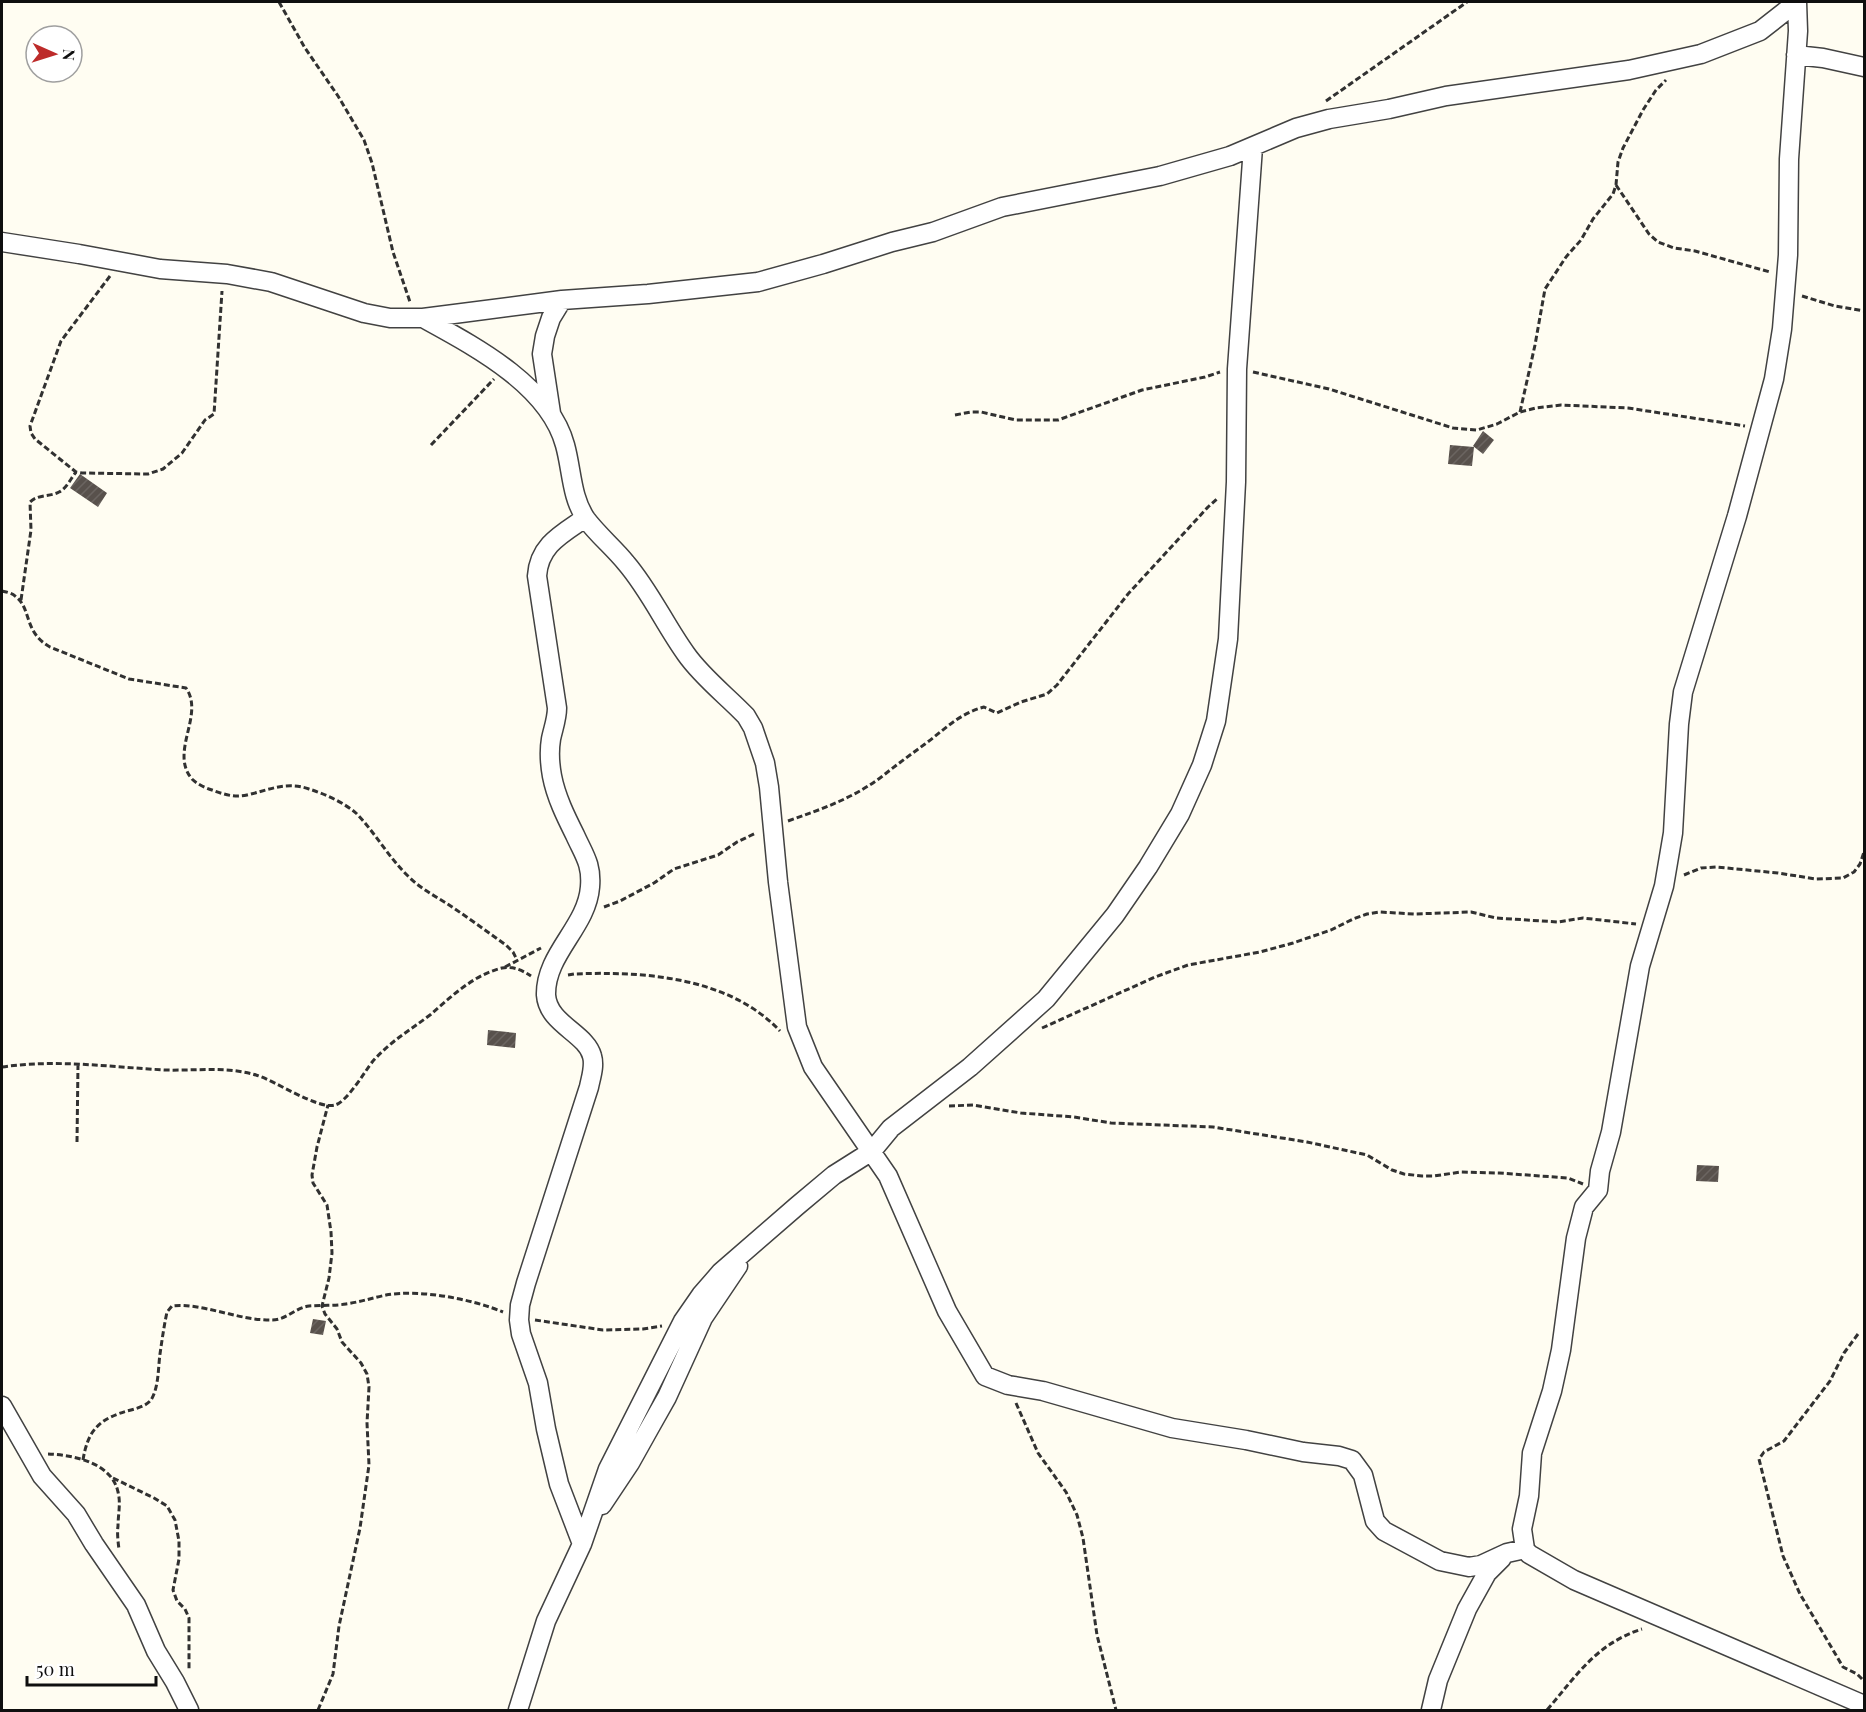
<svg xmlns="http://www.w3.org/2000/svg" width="1866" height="1712" font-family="'Playfair Display',serif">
	<defs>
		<pattern id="building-hatch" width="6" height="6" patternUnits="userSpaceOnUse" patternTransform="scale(1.5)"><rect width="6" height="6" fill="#58514c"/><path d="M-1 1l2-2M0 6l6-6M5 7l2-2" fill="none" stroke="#6b6561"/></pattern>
	</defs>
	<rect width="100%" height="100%" fill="#fffdf2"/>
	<path fill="url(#building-hatch)" d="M1483 431 1494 440 1483 454 1473 446Z
		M1450 445 1474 447 1472 466 1448 464Z
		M80 474 107 493 98 507 70 488Z
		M488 1030 516 1033 515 1048 487 1045Z
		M1697 1165 1719 1166 1718 1182 1696 1181Z
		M313 1319 326 1321 323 1335 310 1333Z"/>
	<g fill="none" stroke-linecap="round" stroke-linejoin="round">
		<g stroke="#424242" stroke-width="21">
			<path id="minor" d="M1797 2 1798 31 1789 159 1788 255 1782 329 1774 379 1737 516 1683 692 1679 724 1673 833 1664 886 1640 966 1611 1132 1600 1171 1598 1190 1584 1207 1576 1238 1561 1350 1552 1391 1532 1453 1529 1496 1522 1529 1525 1549 1529 1554 1574 1580 1864 1705
				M1796 55 1823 58 1864 67
				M2 242 79 254 160 269 227 274 271 282 364 313 390 318H423L562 300 648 294 758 282 823 264 892 242 933 232 1002 207 1160 176 1230 156 1296 128 1329 119 1389 109 1446 96 1629 70 1701 54 1760 31 1797 2
				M423 318C474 346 549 385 565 445 572 470 571 497 586 519 598 535 614 548 626 563 650 591 665 625 686 654 702 677 727 696 746 716L753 728 765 763 769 787 778 882 797 1027 813 1067 826 1086 888 1176 947 1311 985 1376 1008 1385 1043 1391 1172 1428 1246 1440 1303 1452 1339 1456 1352 1460 1363 1475 1375 1521 1384 1531 1440 1561 1469 1567 1481 1565 1507 1553 1525 1549
				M551 413 542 354 545 336 551 318 562 300
				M2 1406 42 1476 76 1514 94 1544 136 1605 156 1651 175 1682 189 1710
				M602 1505 630 1463 649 1429 667 1397 703 1318 738 1266
				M582 1544 559 1484 546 1429 538 1383 521 1334 519 1320 520 1305 526 1283 589 1087C591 1077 595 1066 592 1056 586 1033 548 1024 546 995 545 954 587 927 590 887 592 864 584 855 575 835 566 817 556 797 552 776 550 765 549 751 551 739 553 729 557 719 557 708L537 576C539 545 562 534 585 518
				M518 1710 546 1621 582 1544 608 1469 683 1321 701 1295 721 1272 797 1206 834 1175 872 1151 891 1128 970 1067 1046 999 1115 915 1148 867 1180 814 1202 765 1216 721 1228 639 1236 482 1237 369 1253 147
				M1431 1710 1438 1680 1467 1609 1487 1573 1502 1558"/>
		</g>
		<path stroke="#313131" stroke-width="3" stroke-dasharray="6 3" stroke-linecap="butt" d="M279 2 305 48 338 96 364 140 372 163 393 252 410 302
			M1326 101 1467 2
			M1616 185 1649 234 1658 242 1674 248 1695 251 1770 272
			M110 276 61 341 30 426 31 433 35 439 76 472 82 473 148 474 163 469 182 453 205 420 214 414 222 291
			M1802 296 1835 306 1864 311
			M1253 372 1329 389 1453 428 1477 430 1497 424 1520 412 1536 408 1561 405 1628 408 1745 426
			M1520 412 1535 345 1545 289 1566 257 1581 240 1593 219 1613 194 1616 185 1618 162 1623 148 1643 110 1656 90 1666 80
			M955 415 971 412H981L1016 420H1058L1142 390 1205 377 1220 372
			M431 445 494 379
			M2 591C6 592 12 593 15 596 32 608 23 632 50 647L129 679 186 688C205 715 169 752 192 779 197 784 205 788 212 790 223 794 234 798 247 795 269 790 286 781 309 789 325 794 345 803 357 814 376 834 389 858 409 877 420 888 433 895 446 903 466 916 486 931 506 945L513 952 517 960
			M21 600 31 530 30 502C38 494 50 497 59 492 67 488 71 478 76 472
			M788 821C822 809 851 799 880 778 895 766 910 755 925 744 944 730 960 713 984 707L997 713 1021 702 1047 694 1057 685 1128 594 1208 507 1218 498
			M1684 875 1701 868 1716 867 1778 873 1816 879 1843 878 1854 872 1860 864 1864 852
			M604 907 620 901 654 883 674 869 718 855 737 842 756 833
			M505 967 541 948
			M568 975 574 974C644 971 729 977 780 1031
			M1042 1028 1155 977 1188 965 1260 952 1293 943 1331 930 1353 919 1367 914 1380 912 1414 914 1471 912 1496 918 1558 922 1583 918 1636 924
			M2 1067C56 1059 110 1067 165 1070 195 1071 226 1066 256 1075 274 1080 318 1110 335 1105 347 1102 365 1071 373 1061 392 1040 409 1031 430 1015 451 997 473 975 502 968 513 966 522 970 531 976
			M949 1106 973 1105 1021 1113 1074 1117 1111 1123 1213 1127 1307 1142 1367 1155 1392 1170 1404 1174 1422 1176H1434L1461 1172 1499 1173 1568 1178 1583 1184
			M77 1142 78 1064
			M535 1320 603 1330 643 1329 662 1326
			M1858 1334 1844 1353 1830 1381 1784 1441 1764 1452 1759 1459 1783 1556 1800 1594 1843 1667 1857 1674 1864 1681
			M1016 1403 1038 1453 1066 1492 1077 1515 1083 1538 1097 1635 1116 1710
			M48 1454C74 1455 112 1463 118 1492 121 1503 118 1515 118 1526 117 1533 118 1542 119 1549
			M83 1460C88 1429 100 1418 131 1410 138 1408 146 1406 151 1400 159 1387 158 1368 160 1354 162 1340 164 1326 167 1312L172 1306C200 1302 240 1321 272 1320 286 1320 295 1308 309 1306 321 1305 334 1306 346 1304 360 1302 372 1298 386 1295 419 1289 472 1299 503 1312
			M113 1478 154 1498 167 1506 175 1520 179 1541V1559L173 1590 177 1601 185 1609 189 1618V1670
			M318 1710 333 1674 339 1626 360 1528 369 1465 367 1423 369 1387 367 1374 361 1363 342 1342 337 1329 325 1314 322 1306 329 1278 332 1253 331 1232 327 1205 313 1183 312 1175 317 1147 328 1105
			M1547 1710C1577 1675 1596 1644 1642 1629"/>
		<use href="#minor" stroke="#fff" stroke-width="18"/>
	</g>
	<rect width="1866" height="1712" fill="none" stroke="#0f0f0f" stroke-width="6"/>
	<g transform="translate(54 54) rotate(93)"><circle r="28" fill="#ffffff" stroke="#9f9f9f" stroke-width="1.5"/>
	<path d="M0-4.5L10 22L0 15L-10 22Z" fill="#bd2b2a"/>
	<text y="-9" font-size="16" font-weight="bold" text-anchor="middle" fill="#0f0f0f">N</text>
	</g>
	<path d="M27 1676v9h129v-9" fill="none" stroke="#0f0f0f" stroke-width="3"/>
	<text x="36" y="1676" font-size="18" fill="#0f0f0f" stroke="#ffffff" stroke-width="4.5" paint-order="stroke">50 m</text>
</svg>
